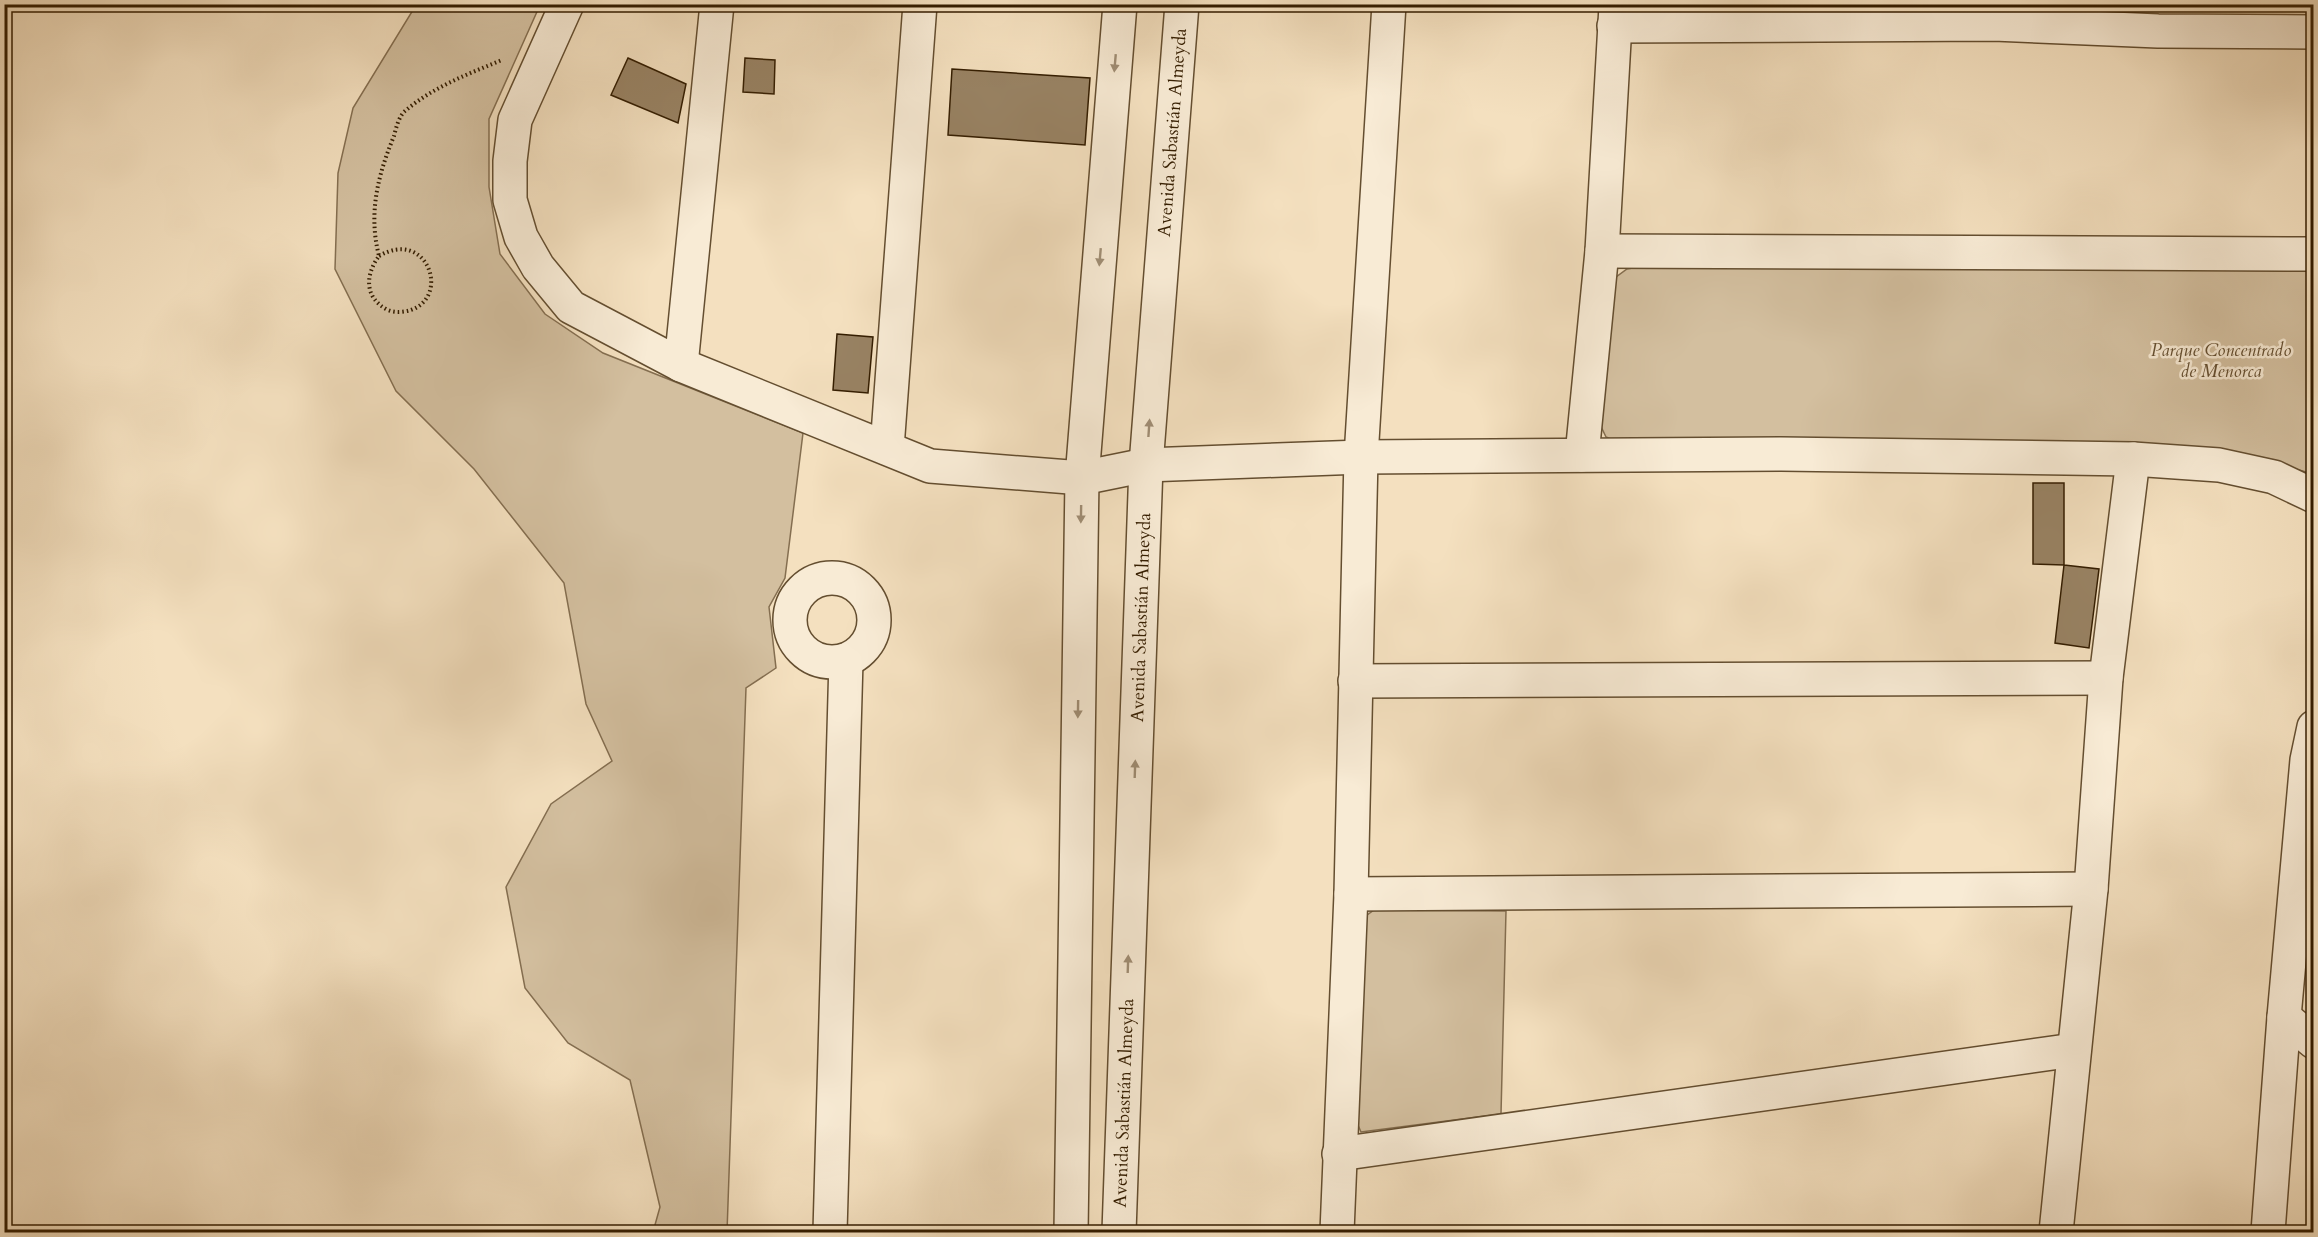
<svg xmlns="http://www.w3.org/2000/svg" width="2318" height="1237" font-family="Cardo,serif">
	<rect width="100%" height="100%" fill="#f4e0bf"/>
	<filter id="stains"><feTurbulence type="fractalNoise" baseFrequency=".00333" numOctaves="4"/><feColorMatrix values="0 0 0 0 .2 0 0 0 0 .09 0 0 0 0 .02 0 0 0 .5 -.17"/></filter>
	<radialGradient id="worn" r=".72"><stop offset=".6" stop-color="#630" stop-opacity="0"/><stop offset="1" stop-color="#630" stop-opacity=".3"/></radialGradient>
	<path fill="#d3bf9f" stroke="#846e50" stroke-width="1.5" d="M416 5H540L489 119V187L500 254 545 314 603 353 803 433 785 578 769 607 776 668 746 688 727 1232H653L660 1207 630 1080 568 1043 525 988 506 887 551 804 612 761 586 704 564 583 474 469 396 391 335 269 338 173 353 108Z
		M1657 264 2313 271V474L2237 452 2166 447 1618 442 1606 437 1596 416 1608 283 1627 269Z
		M1374 910 1506 911 1501 1114 1361 1132 1351 1109 1359 921Z"/>
	<path fill="#988263" stroke="#341d00" stroke-width="1.5" d="M628 58 686 84 678 123 611 95Z
		M745 58 775 60 774 94 743 92Z
		M952 69 1090 78 1085 145 948 135Z
		M837 334 873 337 868 393 833 390Z
		M2033 483H2064V565L2033 564Z
		M2064 565 2099 569 2089 648 2055 643Z
		M732 1226 812 1227V1232H732Z
		M868 1230 954 1232H868Z"/>
	<g fill="none" stroke-linecap="round" stroke-linejoin="round">
		<g stroke="#644e30" stroke-width="36">
			<g id="minor">
				<path d="M567 4 515 120 510 161V200L521 237 538 267 571 307 681 365 930 466 1082 478 1146 465 1361 457 1781 454 2133 459 2219 465 2274 477 2314 496"/>
				<path d="M1614 26 1994 24 2158 31 2314 32"/>
				<path d="M1602 251 2314 254"/>
				<path d="M681 365 717 4"/>
				<path d="M887 448 920 4"/>
				<path d="M1582 455 1602 251 1616 6"/>
				<circle cx="832" cy="620" r="42"/>
				<path d="M1355 681 2106 678"/>
				<path d="M1351 894 2091 889"/>
				<path d="M2284 1017 2314 1042"/>
				<path d="M1339 1154 2074 1050"/>
				<path d="M830 1232 846 660"/>
				<path d="M1071 1232 1082 478 1120 4"/>
				<path id="s1" d="M1119 1232 1146 465 1182 4"/>
				<path d="M1337 1232 1351 894 1361 457 1389 4"/>
				<path d="M2056 1232 2091 889 2106 678 2133 459"/>
				<path d="M2268 1232 2284 1017 2307 760 2314 727"/>
			</g>
		</g>
		<path stroke="#341d00" stroke-width="4" stroke-dasharray="1.5 3" stroke-linecap="butt" d="M379 256C427 228 451 296 411 310 404 312 395 313 388 310 364 298 365 275 379 256 368 213 378 175 394 136 396 128 399 116 405 111 433 87 468 74 502 60"/>
		<use href="#minor" stroke="#f8ebd5" stroke-width="33"/>
	</g>
	<defs><path id="oneway-solid" d="M-6-.8H1V-3.2L6.5 0L1 3.2V.8H-6Z" transform="scale(1.5)"/></defs>
	<g fill="#a08e75">
		<use href="#oneway-solid" transform="translate(1115 63) rotate(95)"/>
		<use href="#oneway-solid" transform="translate(1100 257) rotate(95)"/>
		<use href="#oneway-solid" transform="translate(1149 428) rotate(-86)"/>
		<use href="#oneway-solid" transform="translate(1081 514) rotate(91)"/>
		<use href="#oneway-solid" transform="translate(1078 709) rotate(91)"/>
		<use href="#oneway-solid" transform="translate(1135 769) rotate(-88)"/>
		<use href="#oneway-solid" transform="translate(1128 964) rotate(-88)"/>
	</g>
	<g text-anchor="middle" stroke-width="5" stroke-linejoin="round" paint-order="stroke">
		<g font-size="18" fill="#341d00" stroke="#f8ebd5">
			<text dy="6" stroke="none"><textPath href="#s1" startOffset="1101">Avenida Sabastián Almeyda</textPath></text>
			<text dy="6" stroke="none"><textPath href="#s1" startOffset="615">Avenida Sabastián Almeyda</textPath></text>
			<text dy="6" stroke="none"><textPath href="#s1" startOffset="129">Avenida Sabastián Almeyda</textPath></text>
		</g>
		<g font-size="18" font-style="italic" fill="#644e30" stroke="#f8ebd5">
			<text x="2221" y="356">Parque Concentrado<tspan x="2221" dy="21">de Menorca</tspan></text>
		</g>
	</g>
	<rect width="2318" height="1237" fill="none" stroke="#f4e0bf" stroke-width="24"/>
	<rect x="6" y="6" width="2306" height="1225" fill="none" stroke="#341d00" stroke-width="3"/>
	<rect x="12" y="12" width="2294" height="1213" fill="none" stroke="#341d00" stroke-width="1.5"/>
	<rect width="100%" height="100%" filter="url(#stains)"/>
	<rect width="100%" height="100%" fill="url(#worn)"/>
</svg>
